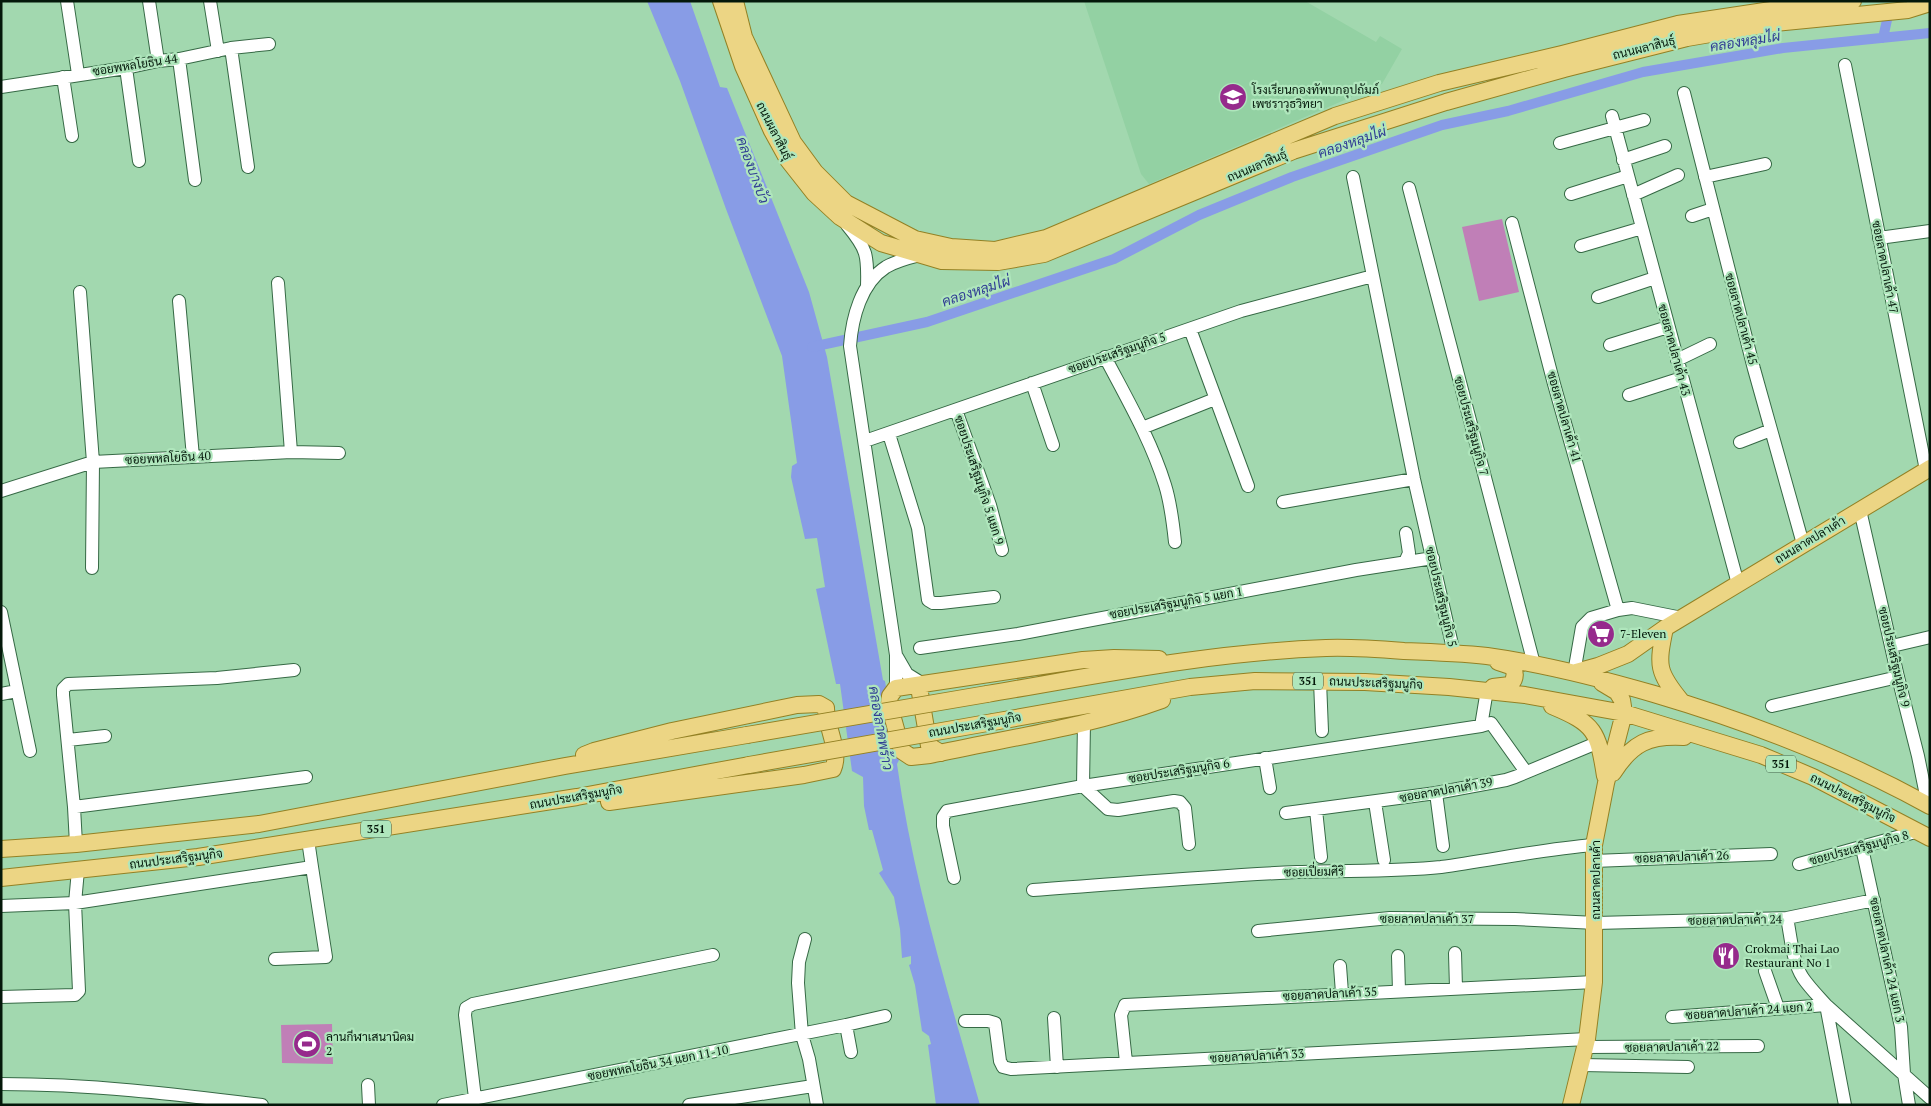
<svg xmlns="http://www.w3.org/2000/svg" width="1931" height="1106" font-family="'PT Serif',Sarabun,serif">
	<rect width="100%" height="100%" fill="#a2d8af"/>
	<path fill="#93d1a3" d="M1084 1H1305L1376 42 1380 36 1402 49 1382 84 1149 184 1141 174Z"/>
	<path fill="#c07fb7" d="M1502 219 1519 292 1479 301 1462 227Z
		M332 1024 333 1064 282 1063 281 1025Z"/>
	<path fill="#889ce6" d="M647 1H690L720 87 727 88 809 292 827 357 883 680 885 681 899 760 897 764C913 880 948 992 980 1105H936L928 1045 931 1044 929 1036 922 1031 915 985 909 965 911 964V956L902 958 900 929 894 897 879 873 883 870 872 830H869L864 806 863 777 852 771 840 684H836L816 589 825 587 817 538 805 539 791 477 792 466 797 463 782 356 726 209 680 81Z"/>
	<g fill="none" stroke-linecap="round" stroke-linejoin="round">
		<path stroke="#889ce6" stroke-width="10" d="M1883 38 1887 20
			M812 347 927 322 1114 259 1199 215 1292 177 1442 125 1508 111 1643 72 1783 48 1930 33"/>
		<g stroke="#366945" stroke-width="14">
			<path id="minor" d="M67 1 78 74
				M149 1 158 61
				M210 1 218 51
				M231 48 248 167
				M179 59 195 180
				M1845 65 1926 470
				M126 68 139 161
				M63 77 72 136
				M1 87 126 68 158 61 179 59 231 48 269 44
				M1684 93 1754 369 1803 544
				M1612 116 1738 584
				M1560 143 1644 120
				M1623 160 1665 146
				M1353 177 1414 479 1454 653
				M1705 177 1765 164
				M1409 188 1534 664
				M1571 194 1628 176
				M1633 195 1678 175
				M1692 216 1713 209
				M1512 223 1554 384 1618 610
				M847 225C867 249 868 255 867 286
				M1879 238 1930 231
				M1581 246 1642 228
				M278 283 291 452
				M80 292 93 462 92 568
				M1598 297 1655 278
				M179 301 193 457
				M1190 329 1248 486
				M1610 345 1668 327
				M1105 357C1127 399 1151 440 1165 485 1171 504 1173 523 1175 542
				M1677 360 1710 344
				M1032 383 1053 445
				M1629 395 1682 378
				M956 410 990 505 1002 550
				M1142 428 1215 399
				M889 434 918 528 928 600 933 603H941L994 597
				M865 441 1241 311 1373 276
				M1740 442 1771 430
				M1 491 93 462 291 452 339 453
				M1283 502 1414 479
				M1860 510 1898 677 1918 756 1928 805
				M1405 562 1409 553 1406 533
				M1 612 30 751
				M1892 646 1930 637
				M920 648 1018 634 1356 570 1433 558
				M896 655 907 674 923 684
				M1574 673 1582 627 1591 618 1618 610 1632 608 1682 618
				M1320 681 1322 731
				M896 688V655L850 346C852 318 861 283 886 267 896 261 908 258 920 255
				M1 694 17 691
				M1772 706 1898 677
				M1084 722 1083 786 1108 809 1118 810 1174 801 1180 802 1185 808 1189 844
				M1481 726 1491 723 1526 772
				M68 740 105 736
				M1265 758 1270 788
				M1436 793 1443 846
				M1375 802 1384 860
				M74 807 306 777
				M1316 810 1321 857
				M1286 813 1436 793 1506 780 1515 777 1599 742
				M76 844 74 807 63 695V689L68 684 217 678 294 670
				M1862 848 1901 1027 1904 1074 1909 1105
				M1594 861 1771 854
				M1799 864 1919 831
				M954 878 943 826V817L947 811 1083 786 1481 726 1487 690
				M1033 890C1121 884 1209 876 1297 872 1345 870 1393 872 1441 867 1492 860 1543 849 1594 845
				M1 906 75 903 312 867 308 840
				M1787 918 1874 900
				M1258 931 1390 918 1515 919 1596 923 1787 918C1791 937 1792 961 1803 978 1810 988 1818 996 1826 1005L1930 1098
				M805 939 799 962 798 983 802 1035 809 1059 817 1105
				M1455 953 1456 988
				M1398 956 1399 991
				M275 959 326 957 312 867
				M1340 966 1342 993
				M1765 971 1778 1008
				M1 997 75 995 79 991 75 903 78 870
				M1672 1017 1826 1005 1845 1105
				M1054 1018 1057 1067
				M965 1021H988L995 1023 1000 1061 1003 1067 1011 1069 1587 1039
				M846 1025 885 1016
				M1585 1047 1758 1046
				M1126 1062 1121 1015 1125 1005 1594 982
				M1582 1065 1688 1067
				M1 1084C88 1084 176 1094 262 1105
				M368 1085 369 1105
				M475 1098 465 1015 466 1008 473 1004 713 955
				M443 1105 846 1025 851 1052
				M689 1105 813 1086"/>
		</g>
		<g stroke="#938124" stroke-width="18">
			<path id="major" d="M721 1 743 66 772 131 788 160 814 193 840 217 881 243 942 261 998 262 1044 254 1293 151 1446 102 1564 69 1687 38 1775 23 1908 10 1930 3
				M735 1 744 37 793 142 815 172 846 203 915 239 951 247 995 250 1046 238 1335 116 1439 83 1562 54 1678 24 1784 8 1853 1
				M1665 628C1657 666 1657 672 1682 702
				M1159 659 1114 658 1083 660 896 688 890 696 889 704 902 751 911 757 930 755C1007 738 1088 727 1162 700
				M1576 672 1598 666 1628 654 1665 628 1930 468
				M1493 687 1510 685C1515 680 1516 674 1513 667L1498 662
				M920 693 929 746 941 753
				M987 694C1099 675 1212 652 1326 648 1352 647 1378 649 1404 651 1432 652 1460 653 1487 656 1544 664 1599 678 1654 694 1749 722 1843 758 1930 806
				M1552 706C1595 724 1598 731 1605 776
				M993 722 1190 687 1255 681 1365 682 1449 687 1525 695 1624 713 1761 755 1813 777 1930 838
				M584 755 594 751 672 731 797 705 819 704 826 708C826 728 841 751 833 769L804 775 609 802
				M1613 773C1632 743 1649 735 1684 737
				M1 849 76 844 259 824 565 766 747 735
				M1 878 198 857 577 797 749 765
				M1571 1105 1587 1039 1594 982V845L1606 783 1624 713 1622 700 1617 692 1602 683"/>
		</g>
		<use href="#minor" stroke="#fff" stroke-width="12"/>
		<use href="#major" stroke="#ecd584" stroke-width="16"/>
		<g stroke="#938124" stroke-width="18" stroke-linecap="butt">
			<path id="major-bridge" d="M747 735 987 694
				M749 765 993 722"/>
		</g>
		<use href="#major-bridge" stroke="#ecd584" stroke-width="16"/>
	</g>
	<defs>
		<g id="school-disc" transform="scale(1.4375)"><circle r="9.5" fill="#962a8c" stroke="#afe6bc"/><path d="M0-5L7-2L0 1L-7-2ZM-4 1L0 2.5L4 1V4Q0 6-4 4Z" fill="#fff"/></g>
		<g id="supermarket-disc" transform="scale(1.4375)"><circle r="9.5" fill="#962a8c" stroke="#afe6bc"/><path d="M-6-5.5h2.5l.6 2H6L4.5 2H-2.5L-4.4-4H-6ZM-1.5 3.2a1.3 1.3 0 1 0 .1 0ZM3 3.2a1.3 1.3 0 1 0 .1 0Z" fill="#fff"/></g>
		<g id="restaurant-disc" transform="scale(1.4375)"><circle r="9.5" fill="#962a8c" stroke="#afe6bc"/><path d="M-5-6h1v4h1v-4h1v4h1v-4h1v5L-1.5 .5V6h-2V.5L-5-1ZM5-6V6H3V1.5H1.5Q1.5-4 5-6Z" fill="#fff"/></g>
		<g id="stadium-disc" transform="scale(1.4375)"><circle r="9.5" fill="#962a8c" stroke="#afe6bc"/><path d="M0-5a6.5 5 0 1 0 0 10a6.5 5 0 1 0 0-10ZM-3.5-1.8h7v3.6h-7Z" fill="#fff"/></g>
	</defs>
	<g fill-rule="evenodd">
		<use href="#school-disc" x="1233" y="97"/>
		<use href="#supermarket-disc" x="1601" y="634"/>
		<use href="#restaurant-disc" x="1726" y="956"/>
		<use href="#stadium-disc" x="307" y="1044"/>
	</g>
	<g text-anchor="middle" stroke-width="4.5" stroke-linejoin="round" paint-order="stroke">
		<g fill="#afe6bc" stroke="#37563f" stroke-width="1">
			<rect x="1293" y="672.5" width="30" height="17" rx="4"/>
			<rect x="1766" y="755.5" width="30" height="17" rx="4"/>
			<rect x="361" y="820.5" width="30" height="17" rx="4"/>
		</g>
		<g font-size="11" font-weight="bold" fill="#04180a">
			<text x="1308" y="685">351</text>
			<text x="1781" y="768">351</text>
			<text x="376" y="833">351</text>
		</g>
		<g font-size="12" fill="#04180a" stroke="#afe6bc">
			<text transform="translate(1644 48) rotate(-14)" y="4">ถนนผลาสินธุ์</text>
			<text transform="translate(135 65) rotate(-9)" y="4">ซอยพหลโยธิน 44</text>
			<text transform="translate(774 131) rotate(63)" y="4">ถนนผลาสินธุ์</text>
			<text transform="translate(1257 166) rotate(-23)" y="4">ถนนผลาสินธุ์</text>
			<text transform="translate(1885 267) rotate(79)" y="4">ซอยลาดปลาเค้า 47</text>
			<text transform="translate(1741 319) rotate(75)" y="4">ซอยลาดปลาเค้า 45</text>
			<text transform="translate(1674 350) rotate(75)" y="4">ซอยลาดปลาเค้า 43</text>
			<text transform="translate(1117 353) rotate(-19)" y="4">ซอยประเสริฐมนูกิจ 5</text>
			<text transform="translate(1564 417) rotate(74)" y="4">ซอยลาดปลาเค้า 41</text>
			<text transform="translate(1471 426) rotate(75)" y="4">ซอยประเสริฐมนูกิจ 7</text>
			<text transform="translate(168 458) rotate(-3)" y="4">ซอยพหลโยธิน 40</text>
			<text transform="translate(979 480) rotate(72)" y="4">ซอยประเสริฐมนูกิจ 5 แยก 9</text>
			<text transform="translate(1810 540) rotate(-31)" y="4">ถนนลาดปลาเค้า</text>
			<text transform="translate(1441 597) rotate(77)" y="4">ซอยประเสริฐมนูกิจ 5</text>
			<text transform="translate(1176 603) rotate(-10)" y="4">ซอยประเสริฐมนูกิจ 5 แยก 1</text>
			<text transform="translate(1894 657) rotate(77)" y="4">ซอยประเสริฐมนูกิจ 9</text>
			<text transform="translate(1376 683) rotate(2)" y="4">ถนนประเสริฐมนูกิจ</text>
			<text transform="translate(975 725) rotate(-10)" y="4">ถนนประเสริฐมนูกิจ</text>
			<text transform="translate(1179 771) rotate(-9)" y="4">ซอยประเสริฐมนูกิจ 6</text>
			<text transform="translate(1446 790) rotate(-10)" y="4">ซอยลาดปลาเค้า 39</text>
			<text transform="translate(576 797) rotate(-10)" y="4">ถนนประเสริฐมนูกิจ</text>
			<text transform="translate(1853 798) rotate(27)" y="4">ถนนประเสริฐมนูกิจ</text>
			<text transform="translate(1859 848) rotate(-15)" y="4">ซอยประเสริฐมนูกิจ 8</text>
			<text transform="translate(1682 857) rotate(-2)" y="4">ซอยลาดปลาเค้า 26</text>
			<text transform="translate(176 859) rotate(-7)" y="4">ถนนประเสริฐมนูกิจ</text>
			<text transform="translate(1314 872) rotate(-1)" y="4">ซอยเปี่ยมศิริ</text>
			<text transform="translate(1596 880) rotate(-90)" y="4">ถนนลาดปลาเค้า</text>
			<text x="1427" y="923">ซอยลาดปลาเค้า 37</text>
			<text transform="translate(1735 920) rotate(-1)" y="4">ซอยลาดปลาเค้า 24</text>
			<text transform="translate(1887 960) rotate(78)" y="4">ซอยลาดปลาเค้า 24 แยก 3</text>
			<text transform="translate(1330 994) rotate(-3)" y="4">ซอยลาดปลาเค้า 35</text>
			<text transform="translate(1749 1011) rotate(-4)" y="4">ซอยลาดปลาเค้า 24 แยก 2</text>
			<text transform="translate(1672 1047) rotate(-1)" y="4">ซอยลาดปลาเค้า 22</text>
			<text transform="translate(1257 1056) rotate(-3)" y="4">ซอยลาดปลาเค้า 33</text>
			<text transform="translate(658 1063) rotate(-11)" y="4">ซอยพหลโยธิน 34 แยก 11-10</text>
		</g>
		<g font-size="12" fill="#04180a" stroke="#afe6bc" text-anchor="start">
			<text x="1252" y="94">โรงเรียนกองทัพบกอุปถัมภ์<tspan x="1252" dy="14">เพชราวุธวิทยา</tspan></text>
			<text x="1620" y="638">7-Eleven</text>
			<text x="1745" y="953">Crokmai Thai Lao<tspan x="1745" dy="14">Restaurant No 1</tspan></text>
			<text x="326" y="1041">ลานกีฬาเสนานิคม<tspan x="326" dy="14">2</tspan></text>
		</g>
		<g font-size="14" font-style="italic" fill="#313e94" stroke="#afe6bc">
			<text transform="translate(1745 41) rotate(-9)" y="5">คลองหลุมไผ่</text>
			<text transform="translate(1352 142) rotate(-19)" y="5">คลองหลุมไผ่</text>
			<text transform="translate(753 170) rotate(70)" y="5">คลองบางบัว</text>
			<text transform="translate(976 291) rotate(-18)" y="5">คลองหลุมไผ่</text>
			<text transform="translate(881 728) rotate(80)" y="5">คลองลาดพร้าว</text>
		</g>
	</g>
	<rect width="1931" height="1106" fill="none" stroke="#04180a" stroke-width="5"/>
</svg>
